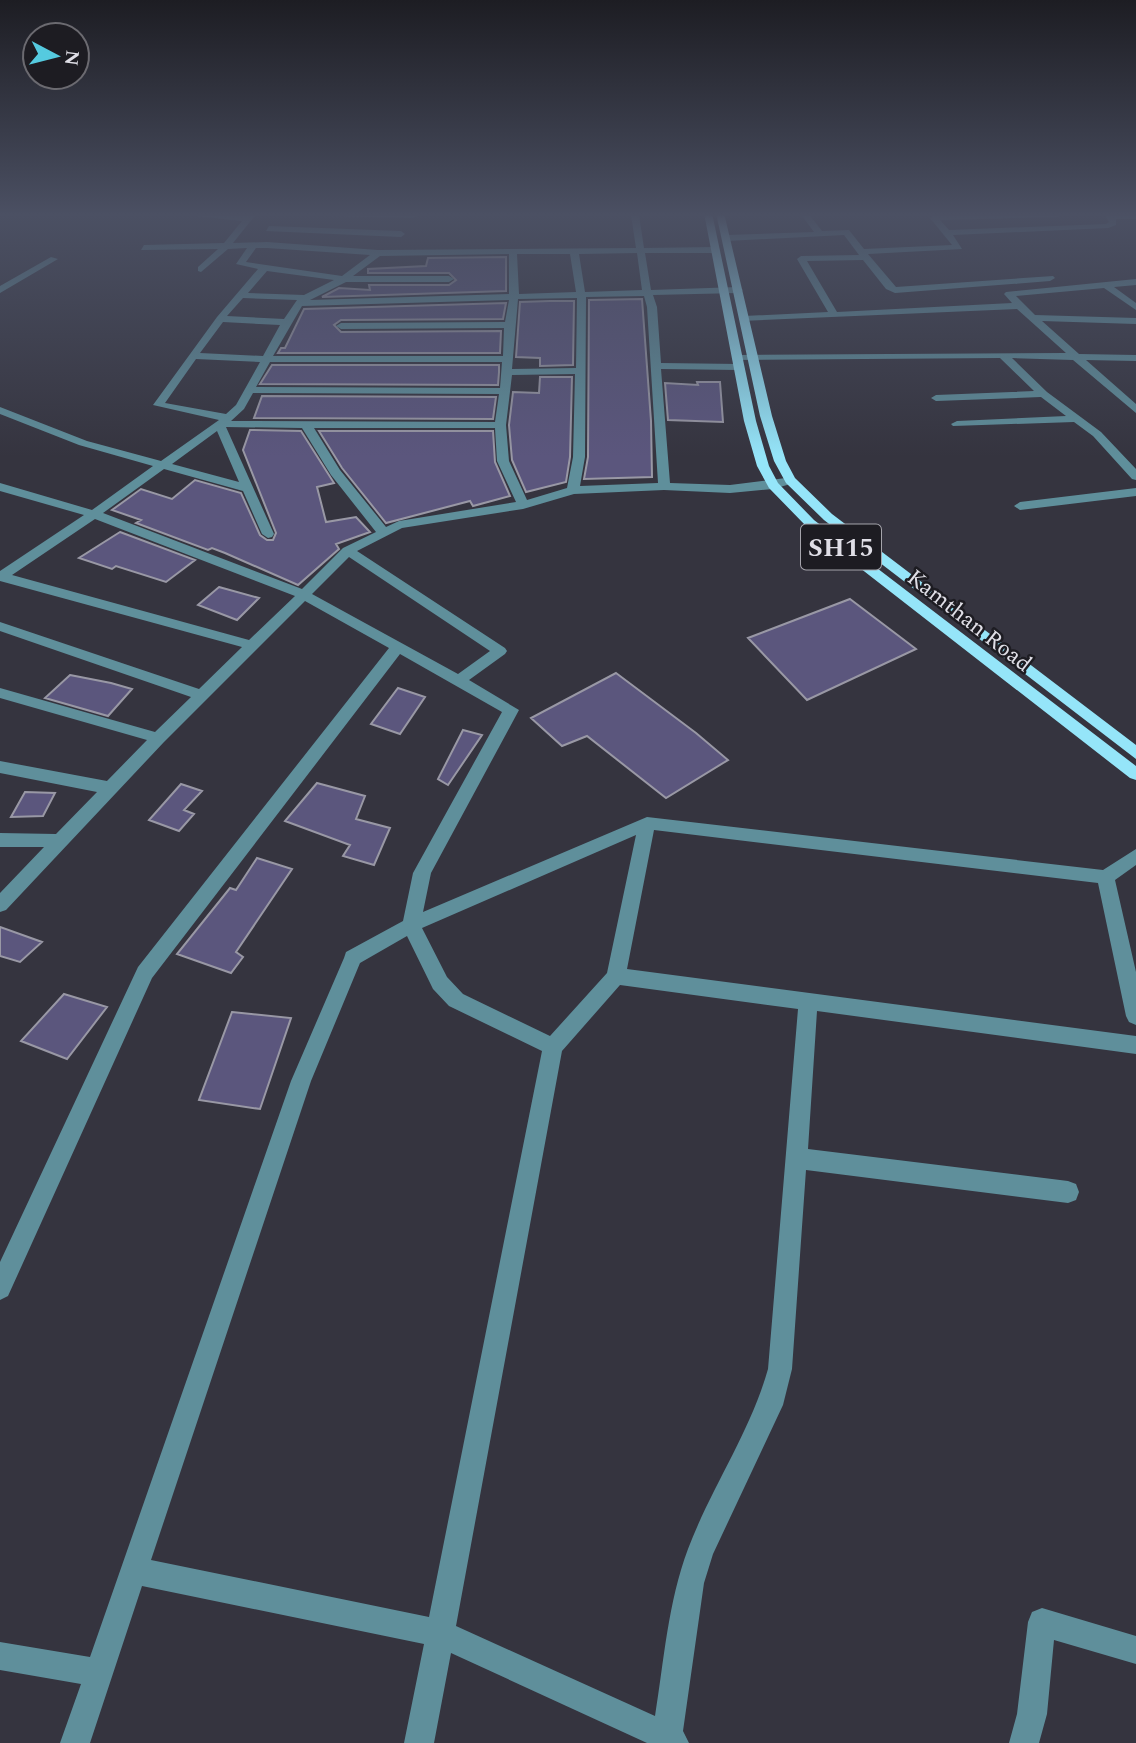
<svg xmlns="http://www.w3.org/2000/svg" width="1136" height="1743" font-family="Spectral,serif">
	<rect width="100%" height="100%" fill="#35343f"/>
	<path fill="#5b567d" stroke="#9998a5" stroke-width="2" d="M506 257V291L322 297 339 288 370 290 369 285H449L456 280 449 273H368V269L426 266 428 258Z
		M642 299 651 421 652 477 584 479 588 457 589 300Z
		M550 301H574L573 365 540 366V358L516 357 520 302Z
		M506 303 503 319 341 320 334 325 341 332 501 331 500 353H278L281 348H285L304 309Z
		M272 365H499V372L498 385 260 384Z
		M540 377H572L570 457 566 482 526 492 512 460 509 425 513 392 539 393Z
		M697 382H720L723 422 668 420 665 383 698 385Z
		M262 396 496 397 493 419 254 418Z
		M250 430 301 431 334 483 317 487 326 522 356 517 370 532 336 544 339 549 298 585 225 553 212 548 208 550 136 523 141 520 112 510 141 489 172 499 195 480 241 493 260 535 267 540H273L276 533 243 450Z
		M319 431H493L495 462 510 496 473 506 470 501 386 523 342 468Z
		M120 532 195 560 166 582 116 566 112 569 79 558Z
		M219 587 259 598 237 620 198 605Z
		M850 599 916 649 807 700 748 638Z
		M616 673 696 733 728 760 666 798 587 736 562 746 531 718Z
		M70 675 111 683 132 689 108 716 45 698Z
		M398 688 425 697 400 734 371 724Z
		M463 730 482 735 448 785 438 779Z
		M317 783 365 796 356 819 390 828 374 865 343 856 350 845 285 821Z
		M181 784 202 791 184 810 194 814 179 831 149 820Z
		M25 792 55 793 43 816 11 817Z
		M257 858 292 869 236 952 243 957 231 973 177 954 230 888 236 890Z
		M0 927 42 942 20 962 0 956Z
		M64 994 107 1007 67 1059 21 1041Z
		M232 1012 291 1018 260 1109 199 1100Z"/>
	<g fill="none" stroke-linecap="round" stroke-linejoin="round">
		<path fill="#5f8f9b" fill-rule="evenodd" d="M168 213 246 216 249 213H257L233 243 267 242 378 250 636 248 631 215 635 213 639 215 644 248 716 247 720 250 716 253H645L651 290 738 287 743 290 738 293 653 295 657 307 661 363 739 364 744 367 739 370 661 369 670 483 730 485 794 477V483L773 489 730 493 664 490 574 494 523 509 402 528 357 551 505 648 507 651 505 654 469 680 519 710 431 873 423 912 647 817 1103 870 1136 849V865L1115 880 1136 972V1025L1129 1022 1126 1016 1098 883 654 830 627 969 1136 1036V1054L817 1011 808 1149 1068 1181 1076 1184 1079 1192 1076 1200 1068 1203 806 1170 792 1369 783 1405 713 1554 704 1583 683 1731 689 1743H647L451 1653 434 1743H404L424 1644 142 1586 90 1743H60L81 1684 0 1670V1642L90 1657 291 1081 344 958 346 952 403 921 413 873 502 712 400 654 152 978 8 1296 0 1300V1262L138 967 389 648 305 601 164 742 6 910 0 912V893L44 847H0V833L56 834 97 792 0 773V761L107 781 147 740 0 698V688L155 732 191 697 0 631V622L199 689 242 647 0 581V571L84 515 0 491V483L92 510 153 466 79 445 0 414V407L87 441 161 461 219 420 153 405 217 317 258 269 236 264 247 248 228 249 201 272 198 271V267L218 249 141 250 144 245 224 243 242 221ZM256 248H267L370 255 342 276 246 262ZM637 253 642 290 585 292 579 254ZM509 254V294L310 300 346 282H449L454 279 449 276H353L380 256ZM517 254H570L576 292 519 294ZM267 271 334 280 304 295 248 293ZM644 296 647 307 658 483 580 486 585 457 586 297ZM243 298 297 300 284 319 227 316ZM577 298 576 368 512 369 518 299ZM509 300 505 322 341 323 336 326 341 329 504 328 503 356H273L302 306ZM223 322 280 325 263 356 200 353ZM196 359 260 362 236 405 226 414 165 403ZM270 362H502L500 388 256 387ZM575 374 573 457 567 488 527 500 509 461 506 425 512 375ZM253 393 499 394 495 422 231 421 244 409ZM226 427 302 428 331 475 376 532 343 548 302 589 103 513 164 469 243 491 262 534 268 538 272 537 274 534ZM314 428H495L497 461 516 502 399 521 386 527 340 470ZM217 431 239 482 172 464ZM95 519 295 596 249 640 12 575ZM349 557 490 651 458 674 312 594ZM636 835 607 973 550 1036 463 994 447 977 422 928ZM407 936 433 989 449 1006 542 1051 429 1617 151 1560 311 1081 360 963ZM620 985 798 1009 768 1369C750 1433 711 1488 688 1549 668 1602 664 1661 655 1716L456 1626 562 1051Z
			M286 213 413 214 417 216 413 218 290 215Z
			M800 213H808L822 231 849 230 864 249 952 245 930 218 934 216 1052 213 1062 215 1058 217 940 220 949 230 1106 224 1109 222 1103 213 1136 215V219H1116V225L1108 228 953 235 962 249 868 254 896 287 1053 276 1055 278 1050 281 895 293 886 289 863 260 807 261 837 312 1012 303 1004 294 1006 292 1136 279V285L1114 287 1136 303V310L1104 288 1016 296 1035 315 1136 318V324L1042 321 1079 354 1136 355V361L1086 360 1136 404V413L1073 360 1012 358 1047 392 1101 432 1136 469V480L1132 479 1093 436 1074 422 953 426 951 424 957 421 1066 416 1041 397 936 401 931 398 936 395 1034 391 1000 358 733 360 732 358 737 355 1066 353 1017 309 741 321V317L744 316 828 312 797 259 801 256 859 255 844 235 727 241 723 238 727 235 814 232Z
			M269 226 401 231 405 234 401 237 266 231Z
			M51 257 58 259 0 293V286Z
			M1136 488V496L1020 510 1014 506 1020 502Z
			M1042 1608 1136 1636V1664L1054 1640 1047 1714 1039 1743H1009L1017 1714 1028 1622 1032 1612Z"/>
		<path fill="#95e5f9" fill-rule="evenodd" d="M704 213H712L756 421 769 466 778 483 814 520 1136 766V780L1130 778 806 526 769 488 757 466 744 421Z
			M716 213H724L772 416 786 461 795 478 832 514 1136 745V759L824 520 786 483 774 461 760 416Z"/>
	</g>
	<linearGradient id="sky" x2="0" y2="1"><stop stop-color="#1d1d23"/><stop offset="0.47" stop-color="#4b5063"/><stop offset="1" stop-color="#4b5063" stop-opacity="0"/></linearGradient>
	<rect width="1136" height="457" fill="url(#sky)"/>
	<g text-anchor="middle" stroke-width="5" stroke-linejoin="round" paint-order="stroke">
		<g font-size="23" fill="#dfdee6" stroke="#1d1c22">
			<text transform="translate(970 620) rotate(38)" y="8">Kamthan Road</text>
		</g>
		<rect fill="#1d1c22" stroke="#a5a4ab" stroke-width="2" x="801" y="524.5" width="80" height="45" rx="5"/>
		<g font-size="26" font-weight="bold" fill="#dfdee6">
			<text x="841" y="556">SH15</text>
		</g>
	</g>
	<g transform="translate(56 56) rotate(97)"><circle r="33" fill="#1d1c22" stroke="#6b6a70" stroke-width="2"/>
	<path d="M0-5L12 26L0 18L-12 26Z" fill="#55cadf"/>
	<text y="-10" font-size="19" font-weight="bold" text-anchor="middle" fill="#dfdee6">N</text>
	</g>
</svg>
